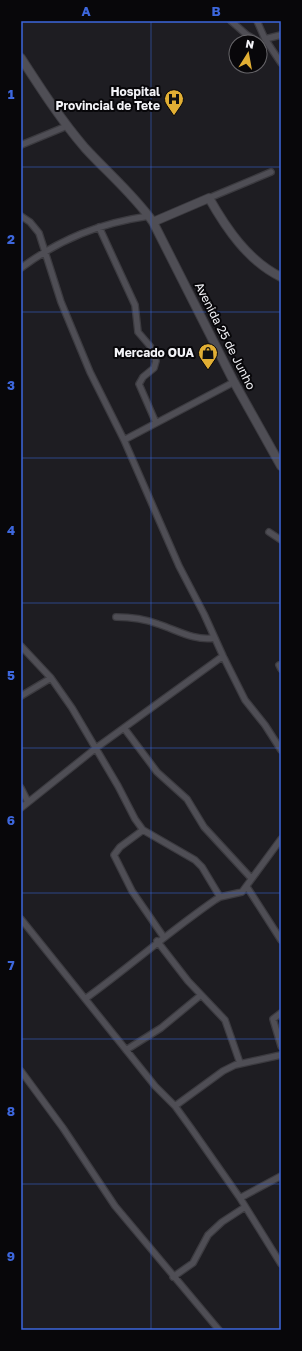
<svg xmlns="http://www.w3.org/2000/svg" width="302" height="1351" font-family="'Golos Text',sans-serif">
	<rect width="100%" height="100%" fill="#1e1d22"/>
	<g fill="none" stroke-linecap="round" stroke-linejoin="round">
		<g stroke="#3c3b40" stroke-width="8">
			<path id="street" d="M231 21 247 35 259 42
				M257 21 265 39 281 63
				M265 39 281 35
				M21 145 67 126
				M209 198 271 172
				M21 216 30 222 39 233 61 302 90 372 124 440 179 566 204 614 223 656 245 700 265 725 281 750
				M99 227 135 305 138 332 150 346 156 361 154 368 143 377 139 384 156 423
				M21 268C60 239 100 223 149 216
				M124 440 234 382
				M269 532 281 540
				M116 617C130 617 145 619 158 624 177 630 194 641 214 638
				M21 646 51 678 72 708 118 786 135 819 143 830 195 860 202 867 220 897
				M279 665 281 669
				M21 696 51 678
				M124 728 157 772 187 799 204 827 251 878
				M21 788 28 802
				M21 808 96 748 223 656
				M143 830 120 847 114 855 132 891 163 936
				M247 887 281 940
				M21 919 155 1086 175 1106 191 1128 240 1198 281 1264
				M157 941 188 981 225 1020 240 1063
				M85 999C129 967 170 931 215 900L220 897 242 892 281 839
				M281 1013 273 1019 281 1046
				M126 1050 161 1028 201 995
				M21 1071 63 1128 115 1206 219 1330
				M175 1106 223 1071 235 1065 281 1055
				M240 1198 281 1176
				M173 1277 193 1263 208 1235 222 1222 245 1207"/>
		</g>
		<g stroke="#3c3b40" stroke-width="10">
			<path id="secondary" d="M21 58C41 89 61 120 85 148 108 173 134 195 153 222L234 382 281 466
				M153 222 209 198C226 228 248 261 281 277"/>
		</g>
		<use href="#street" stroke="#4f4e55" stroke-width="5.5"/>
		<use href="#secondary" stroke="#4f4e55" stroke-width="8"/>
	</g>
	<path fill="none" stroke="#3d67dd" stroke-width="1" stroke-opacity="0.55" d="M151 21V1330M21 167H281M21 312H281M21 458H281M21 603H281M21 748H281M21 893H281M21 1039H281M21 1184H281"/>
	<defs>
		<g id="hospital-pin" transform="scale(1)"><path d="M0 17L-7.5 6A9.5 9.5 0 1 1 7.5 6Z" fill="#e2af34" stroke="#08070a"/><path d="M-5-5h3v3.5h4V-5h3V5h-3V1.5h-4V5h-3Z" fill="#111"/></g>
		<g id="shop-pin" transform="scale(1)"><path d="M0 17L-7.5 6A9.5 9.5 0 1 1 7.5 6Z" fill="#e2af34" stroke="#08070a"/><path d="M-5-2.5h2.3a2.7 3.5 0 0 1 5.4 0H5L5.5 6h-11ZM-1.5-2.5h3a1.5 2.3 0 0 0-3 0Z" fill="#111"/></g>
	</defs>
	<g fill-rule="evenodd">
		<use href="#hospital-pin" x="174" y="99"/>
		<use href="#shop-pin" x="208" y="353"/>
	</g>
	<g text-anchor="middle" stroke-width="4" stroke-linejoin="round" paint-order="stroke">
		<g font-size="12" font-weight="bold" fill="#f3f3f7" stroke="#08070a" text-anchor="end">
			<text x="160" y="96">Hospital<tspan x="160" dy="14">Provincial de Tete</tspan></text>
			<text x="194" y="357">Mercado OUA</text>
		</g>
		<g font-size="12" fill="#f3f3f7" stroke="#08070a">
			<text transform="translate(225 336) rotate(63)" y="4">Avenida 25 de Junho</text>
		</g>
	</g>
	<rect width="302" height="1351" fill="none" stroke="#08070a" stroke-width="44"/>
	<g transform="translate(248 54) rotate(11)"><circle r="19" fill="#08070a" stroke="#666569"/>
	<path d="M0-3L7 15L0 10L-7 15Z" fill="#e2af34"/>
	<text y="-6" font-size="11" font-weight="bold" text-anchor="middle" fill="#f3f3f7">N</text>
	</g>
	<rect x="22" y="22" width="258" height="1307" fill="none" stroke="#3d67dd" stroke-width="1.5"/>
	<g font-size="13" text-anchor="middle" font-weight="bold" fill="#3d67dd">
		<text x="86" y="16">A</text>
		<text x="216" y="16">B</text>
		<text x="11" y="99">1</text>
		<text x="11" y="244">2</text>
		<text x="11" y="390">3</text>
		<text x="11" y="535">4</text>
		<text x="11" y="680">5</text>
		<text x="11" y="825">6</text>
		<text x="11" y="970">7</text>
		<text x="11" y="1116">8</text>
		<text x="11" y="1261">9</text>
	</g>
</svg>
